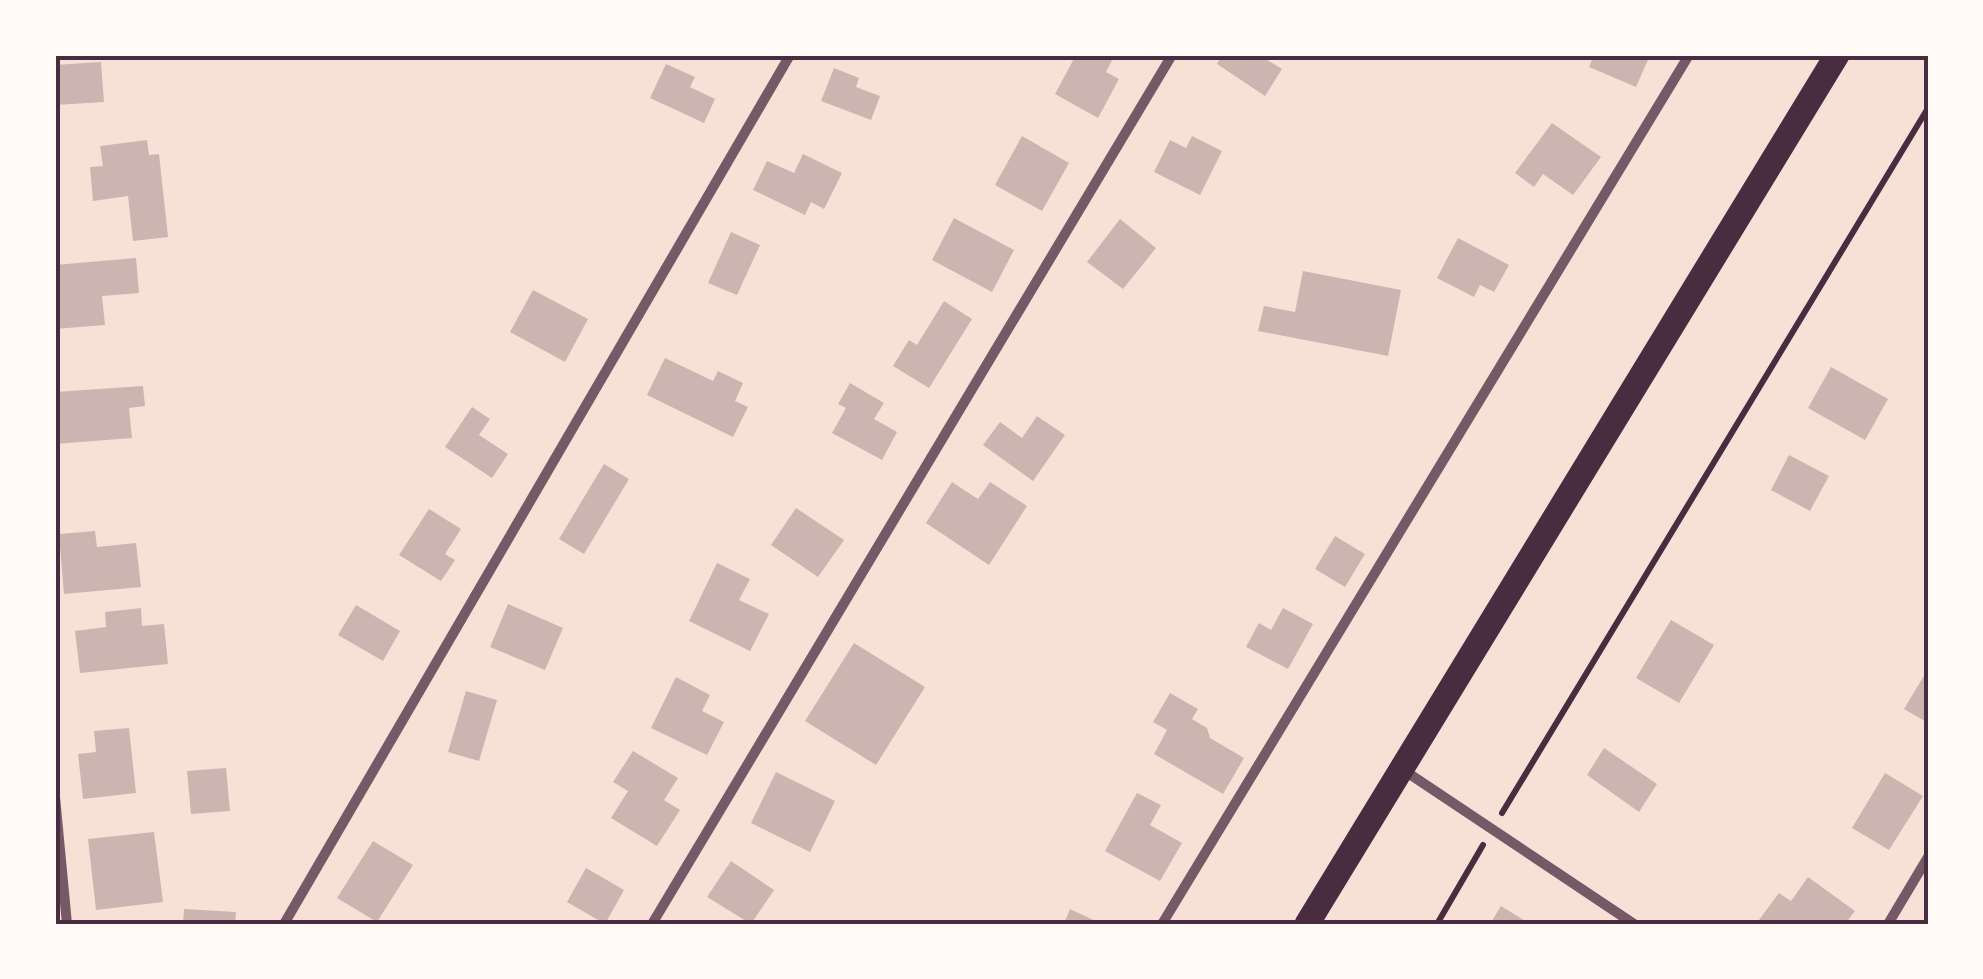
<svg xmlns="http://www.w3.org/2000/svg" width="1983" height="979" font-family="Inter,sans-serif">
	<rect width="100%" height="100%" fill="#f7e1d7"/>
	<path fill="#ccb4b1" d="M1076 55H1108L1113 58 1106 72 1119 79 1098 118 1055 94Z
		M1222 55H1259L1282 69 1265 96 1217 64Z
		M1594 55H1650L1636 87 1589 67Z
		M101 62 104 102 55 105V65Z
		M666 64 695 77 690 87 715 99 704 123 650 98Z
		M834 68 859 78 856 87 880 96 871 120 821 101Z
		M1552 123 1601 157 1573 195 1543 174 1534 187 1515 173Z
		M1022 136 1069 163 1042 211 995 185Z
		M1192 136 1222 151 1200 195 1154 172 1170 140 1186 148Z
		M147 140 149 155 159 154 168 237 133 241 128 196 93 201 90 167 103 166 100 146Z
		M803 154 842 173 824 209 811 202 805 215 753 190 767 161 794 173Z
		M954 218 1014 250 992 292 932 260Z
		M1120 219 1156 248 1123 289 1087 262Z
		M731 232 760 245 737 295 708 283Z
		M1458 238 1509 265 1494 292 1480 285 1474 297 1437 278Z
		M136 258 139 293 102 296 105 325 55 329V265Z
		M1303 271 1401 290 1388 356 1258 331 1264 306 1295 312Z
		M533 290 588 319 565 362 510 332Z
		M944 301 972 319 929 388 893 366 909 340 917 345Z
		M665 358 713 381 718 371 743 383 735 401 748 407 733 437 647 395Z
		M1831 367 1888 399 1865 440 1808 408Z
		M850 383 884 403 874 419 897 432 882 460 832 433 846 408 838 404Z
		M143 386 145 406 129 408 132 438 55 444V392Z
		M472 407 490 419 479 435 508 454 492 478 445 447Z
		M1037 416 1065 435 1033 481 983 445 1000 422 1022 438Z
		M1789 455 1829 476 1810 511 1771 490Z
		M604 464 629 479 584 554 559 539Z
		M952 482 978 499 990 482 1027 506 989 565 926 523Z
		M796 508 844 540 818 577 771 545Z
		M429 509 461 529 445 554 455 560 441 581 399 555Z
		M95 531 97 547 136 543 141 587 64 594 59 534Z
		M1335 536 1365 554 1345 587 1315 569Z
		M717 563 750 579 739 600 769 614 750 651 689 621Z
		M508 604 563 628 545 670 490 647Z
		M356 605 400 631 383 661 338 635Z
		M141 608 142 626 164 624 168 664 80 673 75 631 106 627 105 612Z
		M1283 608 1313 624 1288 669 1246 647 1259 623 1271 630Z
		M1671 620 1714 645 1679 703 1636 678Z
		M854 643 925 687 876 765 805 721Z
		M1925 674 1928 676V723L1904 709Z
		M676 677 710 695 702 711 724 722 707 755 651 728Z
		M466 691 497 700 479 761 448 752Z
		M1170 693 1198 709 1192 719 1207 728 1210 738 1244 758 1223 794 1154 754 1167 730 1153 722Z
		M129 728 136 793 83 799 78 754 96 752 94 731Z
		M1604 748 1657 784 1639 812 1587 775Z
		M633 751 678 778 664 800 680 810 657 846 611 818 628 791 613 782Z
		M226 768 230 811 191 814 187 771Z
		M776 772 835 801 810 852 751 823Z
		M1885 773 1923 796 1889 850 1852 828Z
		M1137 793 1161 805 1150 825 1182 843 1160 881 1105 851Z
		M154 832 163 902 96 910 88 839Z
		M373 841 413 865 377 922 337 898Z
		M731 861 774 890 751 924 707 897Z
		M586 868 624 890 605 924 567 902Z
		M1808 877 1855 911 1845 924H1756L1779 893 1791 901Z
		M1501 906 1530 924H1490Z
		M184 909 236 912 235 924H183Z
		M1070 909 1102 924H1064Z"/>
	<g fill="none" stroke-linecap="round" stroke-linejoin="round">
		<path stroke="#4a2c40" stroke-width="6" d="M1502 813 1928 108
			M1437 924 1483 845"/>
		<path stroke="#755966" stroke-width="10" d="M1402 769 1634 924
			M55 797 67 924
			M284 924 790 55
			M652 924 1172 55
			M1162 924 1689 55
			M1888 924 1928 857"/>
		<path stroke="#4a2c40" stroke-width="25" d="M1307 924 1837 55"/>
	</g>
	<rect width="1983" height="979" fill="none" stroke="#fffaf5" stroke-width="115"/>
	<rect x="58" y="58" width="1868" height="864" fill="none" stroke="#4a2c40" stroke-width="4"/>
</svg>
